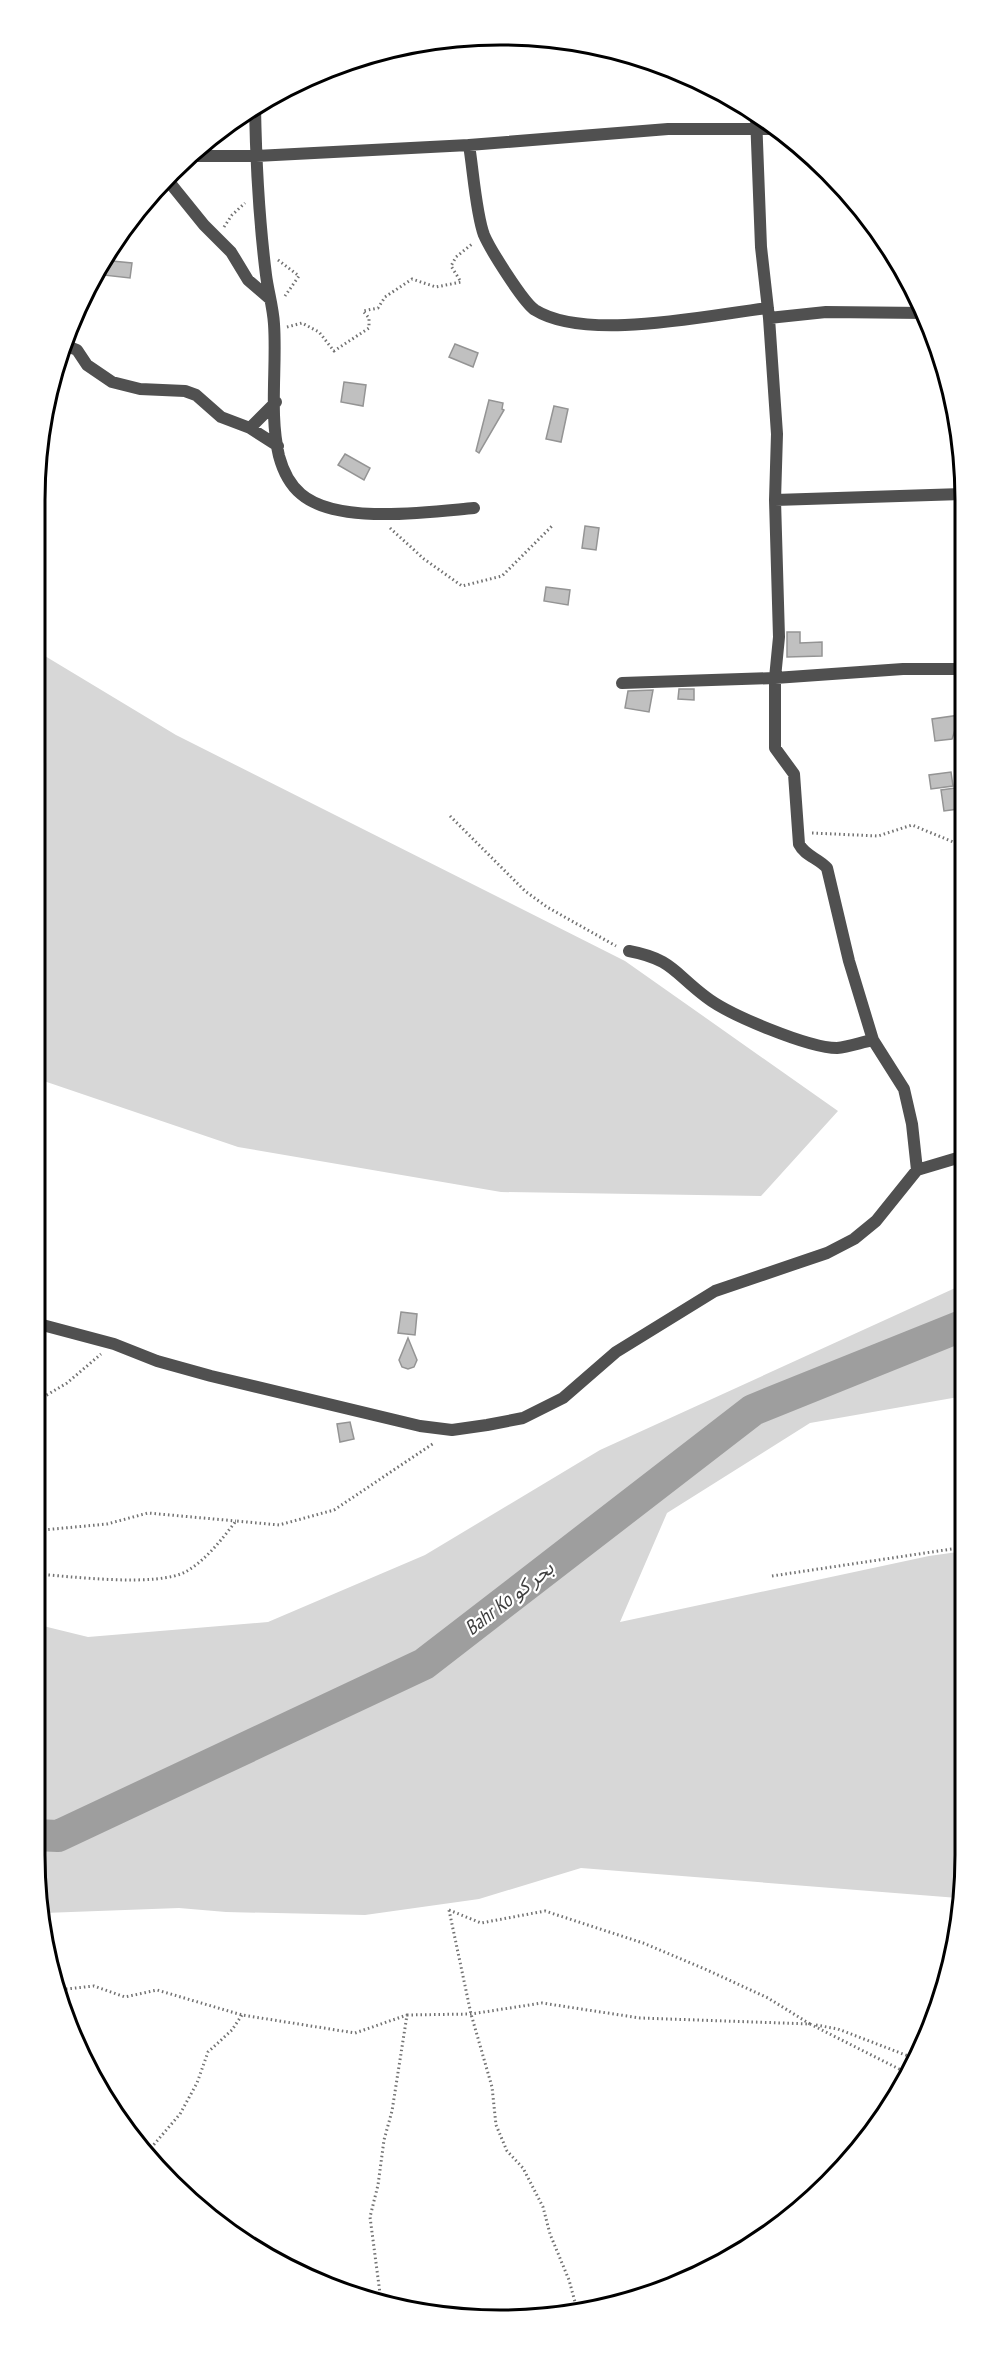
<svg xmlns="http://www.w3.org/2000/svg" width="1000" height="2355" font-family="'PT Sans Narrow','Noto Sans Arabic',sans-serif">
	<rect width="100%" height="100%" fill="#fff"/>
	<path fill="#d7d7d7" d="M35 650 176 735 625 961 838 1111 761 1196 501 1192 238 1147 35 1078Z
		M964 1284V1396L810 1423 667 1513 620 1622 929 1556 965 1551V1855L958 1898 581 1868 479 1899 365 1915 226 1912 179 1908 44 1913 35 1855V1624L88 1637 268 1622 425 1555 600 1450Z"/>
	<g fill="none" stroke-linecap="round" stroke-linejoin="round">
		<path stroke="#9e9e9e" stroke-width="32" d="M35 1835 58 1836 424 1664 753 1410 964 1325"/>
	</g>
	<path fill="#c0c0c0" stroke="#949494" stroke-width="1.5" d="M102 260 132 263 130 278 94 274Z
		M455 344 478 353 473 367 449 357Z
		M344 382 366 385 363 406 341 402Z
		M489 400 503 403 502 409 504 410 479 453 476 451Z
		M554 406 568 409 561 442 546 439Z
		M345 454 370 468 364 480 338 465Z
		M585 526 599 528 596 550 582 548Z
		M546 587 570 590 568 605 544 601Z
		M787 632H800V643L822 642V656L787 657Z
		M679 689H694V700L678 699Z
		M653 690 649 712 625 708 628 691Z
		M960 715 952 739 935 741 932 719Z
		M951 772 953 786 931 789 929 775Z
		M955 788 958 809 944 811 941 790Z
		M401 1312 417 1314 415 1335 398 1333Z
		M408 1338 417 1360 414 1367 408 1369 402 1367 399 1360Z
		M350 1422 354 1439 340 1442 337 1424Z"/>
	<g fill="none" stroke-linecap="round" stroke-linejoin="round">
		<path stroke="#727272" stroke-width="3" stroke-dasharray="1.5 3" stroke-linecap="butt" d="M224 227 232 215 245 203
			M278 260 299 276 285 296
			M287 327 302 323 319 332 334 351 369 328V318L363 311 378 308 385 297 412 279 436 287 461 282 451 266 456 257 472 244
			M390 528 424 559 462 586 502 576 553 525
			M450 816 525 891 547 907 616 946
			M812 833 878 836 912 825 963 846
			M35 1402 67 1383 101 1354
			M35 1528 43 1530 107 1524 148 1513 236 1521
			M35 1574C70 1576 158 1588 187 1571 207 1559 222 1539 236 1521L279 1525 334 1510 434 1443
			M772 1576 965 1547
			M449 1910 481 1923 545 1911 643 1943 705 1969 768 1998 810 2024
			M449 1910 471 2014 492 2087 496 2125 507 2151 523 2168 543 2207 550 2234 569 2280 578 2313
			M57 1990 94 1986 125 1997 157 1990 242 2015 355 2033 407 2015 392 2111 384 2140 378 2185 370 2217 381 2301
			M407 2015 471 2014 542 2003 640 2018 810 2024 909 2074
			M816 2025 838 2029 916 2059
			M145 2155 180 2114 197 2083 208 2052 232 2030 242 2015"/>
		<path stroke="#505050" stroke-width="12" d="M255 107C256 163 259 219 266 275 268 291 273 307 274 324 277 367 269 414 279 456 283 471 289 484 301 494 337 525 429 512 474 508
			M756 116 761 247 769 318 777 434 775 500 779 637 775 678V748L794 774 799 844C805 856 818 858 827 868L849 961 873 1040 904 1089 912 1124 917 1170
			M469 145C473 169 476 214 484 235 490 249 523 302 535 310 586 342 709 315 768 308
			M190 156H256L469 145 668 129H781
			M166 178 204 225 231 252 248 280 270 299
			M769 318 826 312 925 313
			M62 344 77 350 87 365 112 382 140 389 185 391 196 395 221 417 250 428 278 446
			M250 428 276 402
			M775 500 962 494
			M622 683 775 678 903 669H962
			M629 951C672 959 674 973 706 997 729 1015 809 1048 837 1048 849 1047 862 1042 873 1040
			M35 1323 114 1344 157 1361 211 1376 420 1426 452 1430 487 1425 523 1418 563 1398 616 1352 715 1291 827 1253 854 1239 876 1221 917 1170 964 1156"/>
	</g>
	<g text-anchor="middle" stroke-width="4.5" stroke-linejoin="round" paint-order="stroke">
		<g font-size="20" font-style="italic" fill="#3f3f3f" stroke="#fff">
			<text transform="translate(509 1598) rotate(-38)" y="7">Bahr Ko بحر كو</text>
		</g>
	</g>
	<path d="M0 0H1000V2355H0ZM500 45H500A455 455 0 0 1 955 500V1855A455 455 0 0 1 500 2310H500A455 455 0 0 1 45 1855V500A455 455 0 0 1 500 45Z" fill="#fff" fill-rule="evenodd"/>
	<path fill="none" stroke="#000" stroke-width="3" d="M500 45H500A455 455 0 0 1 955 500V1855A455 455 0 0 1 500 2310H500A455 455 0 0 1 45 1855V500A455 455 0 0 1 500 45Z"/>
</svg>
